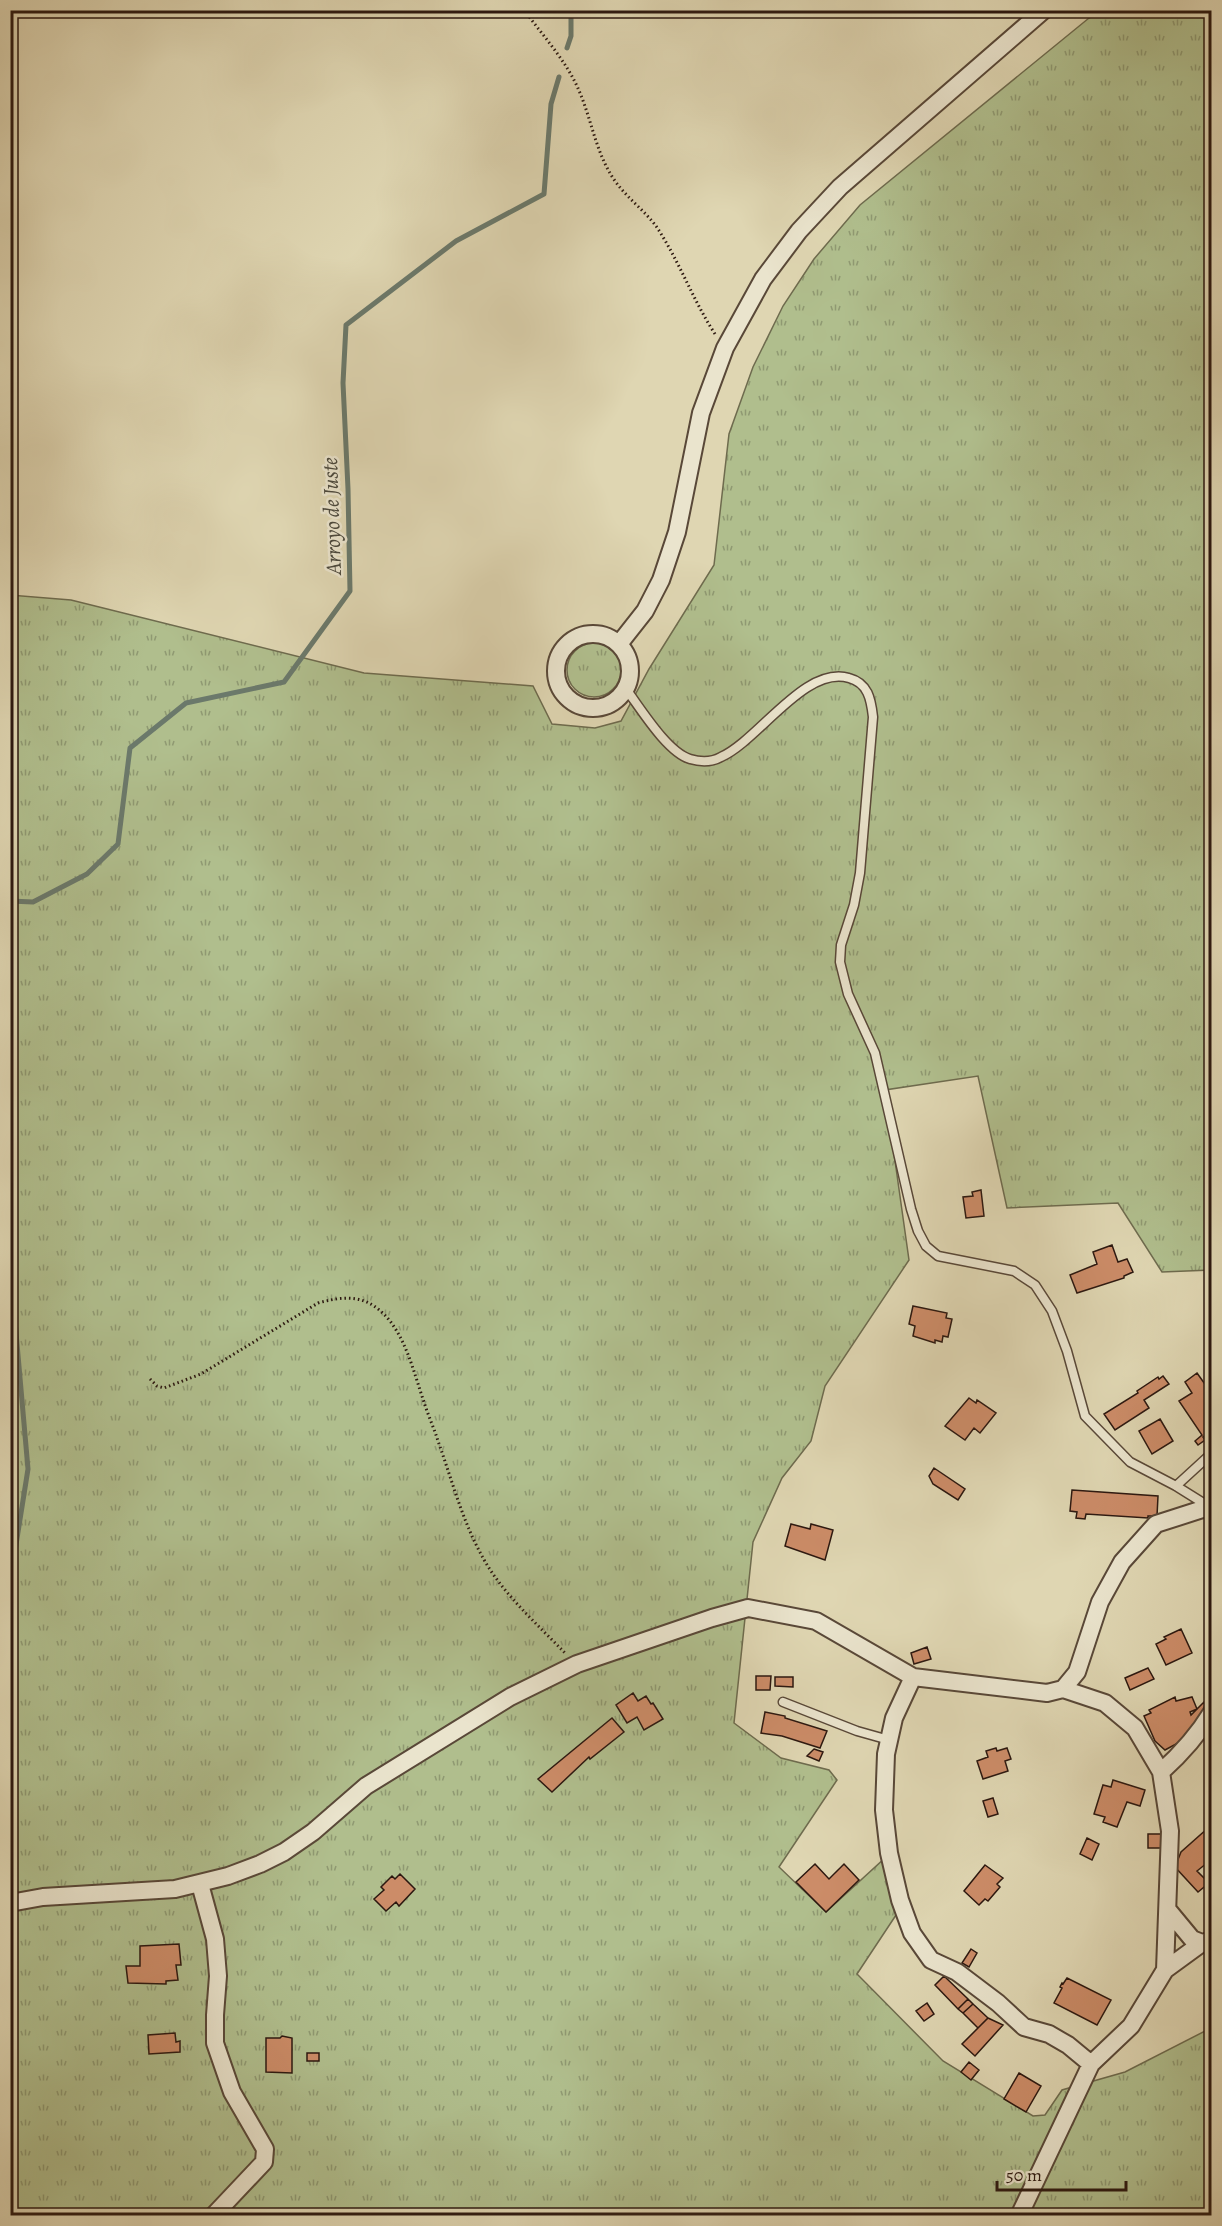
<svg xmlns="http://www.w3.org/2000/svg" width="1222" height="2226" font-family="Alegreya,serif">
	<defs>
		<pattern id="grass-tufts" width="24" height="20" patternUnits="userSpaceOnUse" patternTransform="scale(1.5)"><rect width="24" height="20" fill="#b0be8d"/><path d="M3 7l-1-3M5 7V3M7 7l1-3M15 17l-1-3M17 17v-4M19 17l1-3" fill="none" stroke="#8f9972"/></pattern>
	</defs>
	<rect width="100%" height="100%" fill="#dfd6b2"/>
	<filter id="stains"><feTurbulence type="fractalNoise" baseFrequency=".00333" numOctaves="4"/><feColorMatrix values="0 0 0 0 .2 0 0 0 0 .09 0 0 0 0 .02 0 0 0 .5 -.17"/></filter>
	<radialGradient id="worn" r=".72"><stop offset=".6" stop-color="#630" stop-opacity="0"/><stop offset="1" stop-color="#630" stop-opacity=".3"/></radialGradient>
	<path fill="url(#grass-tufts)" stroke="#6e6b4e" stroke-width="1.5" d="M1100 11H1211V1270L1162 1272 1118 1203 1007 1208 978 1076 885 1090 909 1260 825 1386 811 1441 782 1478 753 1542 734 1723 781 1758 829 1770 837 1780 779 1867 826 1912 885 1858 898 1912 857 1974 943 2061 1033 2116 1045 2115 1062 2090 1125 2072 1211 2028V2215H11L10 595 71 600 364 673 533 686 552 724 595 728 621 721 649 669 714 565 729 434 753 367 783 306 814 259 860 205 1089 18Z
		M567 670a27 27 0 1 1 54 0a27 27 0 1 1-54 0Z"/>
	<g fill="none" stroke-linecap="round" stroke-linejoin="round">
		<path stroke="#6b796b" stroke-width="5" d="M567 48 571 36V10
			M10 901 33 902 87 874 118 844 130 748 186 703 284 682 350 591 348 489 343 383 346 325 456 241 544 194 551 104 559 77
			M10 1264 28 1469 15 1551 10 1558"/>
	</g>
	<path fill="#cc8c68" stroke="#2c1810" stroke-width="1.5" d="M981 1190 984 1216 966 1218 963 1197 973 1196 972 1192Z
		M1112 1245 1118 1262 1127 1259 1133 1272 1124 1276V1278L1077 1293 1070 1275 1097 1264 1093 1252Z
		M913 1306 947 1313 946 1318 952 1319 948 1337 943 1336 942 1342 935 1340V1343L913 1336 915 1326 909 1324Z
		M1197 1373 1212 1394V1432L1203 1437 1205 1440 1198 1445 1195 1441 1202 1435 1179 1401 1192 1393 1185 1382Z
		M1163 1376 1169 1384 1144 1400 1149 1408 1115 1430 1104 1414 1138 1393 1137 1391 1158 1377 1159 1379Z
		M969 1398 976 1403 977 1400 996 1413 980 1433 974 1428 965 1440 945 1426Z
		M1160 1419 1173 1441 1152 1454 1139 1431Z
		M934 1468 965 1489 958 1500 933 1484 929 1476Z
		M1072 1490 1158 1496 1157 1516H1148V1518L1086 1514 1085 1519 1076 1518 1077 1512 1070 1511Z
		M791 1524 810 1529 811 1524 833 1530 825 1560 785 1546Z
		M1181 1629 1192 1653 1166 1665 1156 1644 1166 1639 1164 1637Z
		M927 1647 931 1659 914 1664 911 1653Z
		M1148 1668 1154 1679 1130 1690 1125 1678Z
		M756 1676H771L770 1690H756Z
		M775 1677H793V1687L775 1686Z
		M633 1693 638 1701 646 1696 651 1704 653 1703 663 1719 644 1730 637 1717 627 1723 616 1705Z
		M1175 1697 1176 1701 1192 1697 1197 1709 1190 1712 1191 1715 1204 1702 1207 1709 1178 1743 1165 1750 1155 1741 1144 1716 1151 1713 1149 1710Z
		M765 1712 785 1716V1718L827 1731 820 1748 782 1736 761 1733Z
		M612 1718 624 1732 590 1759 589 1757 552 1792 538 1779Z
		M996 1748 997 1751 1007 1748 1011 1759 1005 1761 1008 1771 983 1779 977 1761 988 1757 986 1751Z
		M814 1749 823 1752 819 1761 807 1756Z
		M1113 1780 1145 1790 1140 1806 1127 1802 1117 1827 1103 1822 1105 1817 1094 1814 1103 1785 1111 1787Z
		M993 1798 998 1814 988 1817 983 1801Z
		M1208 1828 1212 1832V1859L1197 1871 1209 1883 1198 1892 1175 1867 1181 1852Z
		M1148 1834H1163L1162 1848H1148Z
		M1087 1838 1099 1844 1092 1860 1080 1854Z
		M815 1864 829 1879 844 1864 859 1880 826 1912 796 1882Z
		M985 1865 1003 1878 997 1884 1000 1887 988 1901 985 1899 979 1905 964 1891Z
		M400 1874 415 1889 399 1906 396 1902 386 1911 374 1899 384 1890 381 1887 392 1876 395 1879Z
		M179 1944 181 1965H176L178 1980 166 1981V1984L128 1983 126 1966H140V1946Z
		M971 1949 977 1953 969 1967 962 1963Z
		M944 1976 968 1999 958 2009 935 1985Z
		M1067 1978 1111 2000 1097 2025 1054 2003 1062 1988 1060 1987 1062 1983 1063 1984Z
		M968 1999 973 2004 963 2013 958 2009Z
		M927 2003 934 2014 924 2021 916 2011Z
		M973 2004 988 2018 978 2028 963 2013Z
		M988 2018 1003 2025 975 2056 962 2044Z
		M175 2033 176 2042 180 2041V2052L149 2054 148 2035Z
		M282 2036 292 2038V2073L266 2072V2038H280Z
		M307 2053H319V2061H307Z
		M969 2062 979 2070 971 2080 961 2072Z
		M1019 2073 1041 2086 1026 2112 1004 2099Z"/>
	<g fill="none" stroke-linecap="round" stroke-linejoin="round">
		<g stroke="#594838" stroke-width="11">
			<path id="lane" d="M626 689C641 709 667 752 690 759 700 762 712 762 721 757 759 740 805 665 849 678 868 683 871 699 873 717L860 873 854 905 841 945 840 962 848 994 875 1053 911 1209 918 1231 926 1246 938 1256 1014 1271 1035 1285 1052 1311 1067 1351 1085 1416 1130 1462 1176 1486 1208 1506
				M1176 1486 1212 1453
				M783 1702 857 1731 889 1740"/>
		</g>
		<g stroke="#594838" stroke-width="20">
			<path id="street" d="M556 671a37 37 0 1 1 74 0a37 37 0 1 1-74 0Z
				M619 644 645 611 661 580 677 532 701 413 725 348 763 279 799 231 840 187 1044 10
				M913 1677 894 1718 886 1754 884 1810 889 1853 900 1900 912 1933 931 1960 957 1972 998 2003 1024 2027 1049 2034 1068 2045 1091 2064
				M1063 1689 1105 1703 1135 1728 1161 1772 1170 1831 1165 1970
				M1161 1772C1181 1754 1198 1735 1212 1712
				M200 1884 215 1939 218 1976 215 2015V2043L232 2092 265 2149 264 2162 213 2216
				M10 1903 43 1897 175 1889 228 1876 260 1864 284 1852 313 1832 366 1786 510 1697 577 1664 712 1618 748 1608 816 1621 913 1677 1047 1693 1063 1689 1077 1672 1100 1602 1122 1562 1156 1524 1212 1506
				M1168 1910 1192 1939 1202 1943
				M1019 2216 1091 2064 1131 2026 1165 1970 1202 1943 1212 1940"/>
		</g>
		<path stroke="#2c1810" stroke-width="3" stroke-dasharray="1.5 3" stroke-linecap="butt" d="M524 10C544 37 568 63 580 93 592 122 596 152 613 178 626 198 646 211 658 229 680 263 693 300 715 334
			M150 1379 157 1386 164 1388 201 1374 318 1303C337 1298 356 1294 374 1306 404 1326 413 1371 424 1402 428 1415 434 1428 438 1441 452 1480 462 1520 482 1556 501 1592 537 1624 565 1653"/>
		<use href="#lane" stroke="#eae4cd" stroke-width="8"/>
		<use href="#street" stroke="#eae4cd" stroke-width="16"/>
	</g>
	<g text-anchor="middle" stroke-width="5" stroke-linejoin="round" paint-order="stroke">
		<g font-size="22" font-style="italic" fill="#4c493d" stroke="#eae4cd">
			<text transform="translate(331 516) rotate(-92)" y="8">Arroyo de Juste</text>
		</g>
	</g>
	<rect width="1222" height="2226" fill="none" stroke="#dfd6b2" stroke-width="36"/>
	<rect x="12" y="12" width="1198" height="2202" fill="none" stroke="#2c1810" stroke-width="3"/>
	<rect x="18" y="18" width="1186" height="2190" fill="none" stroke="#2c1810" stroke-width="1.5"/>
	<path d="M997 2181v9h129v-9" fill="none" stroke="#2c1810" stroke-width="3"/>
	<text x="1006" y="2181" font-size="18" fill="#2c1810" stroke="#eae4cd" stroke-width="4.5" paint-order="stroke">50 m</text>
	<rect width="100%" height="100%" filter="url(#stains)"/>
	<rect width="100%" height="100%" fill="url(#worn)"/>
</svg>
